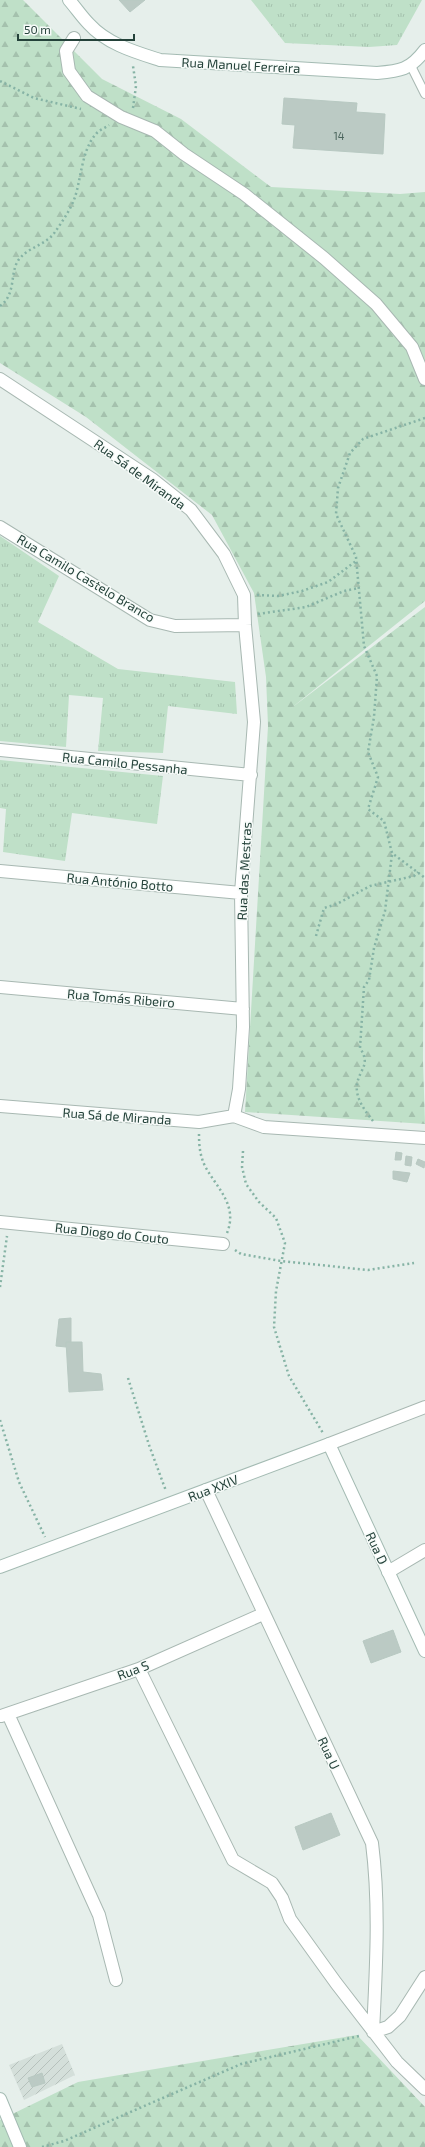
<svg xmlns="http://www.w3.org/2000/svg" width="425" height="2147" font-family="'Exo 2',sans-serif">
	<defs>
		<pattern id="industrial-furrows" width="10" height="10" patternUnits="userSpaceOnUse"><rect width="10" height="10" fill="#d4dfda"/><path d="M-1 1l2-2M0 10L10 0M9 11l2-2" fill="none" stroke="#b6c1bc"/></pattern>
		<pattern id="grass-tufts" width="24" height="20" patternUnits="userSpaceOnUse"><rect width="24" height="20" fill="#bfe0c8"/><path d="M3 7l-1-3M5 7V3M7 7l1-3M15 17l-1-3M17 17v-4M19 17l1-3" fill="none" stroke="#a4c1ad"/></pattern>
		<pattern id="forest-firs" width="22" height="20" patternUnits="userSpaceOnUse"><rect width="22" height="20" fill="#bfe0c8"/><path d="M5 1l3.5 6h-7zM16 11l3.5 6h-7z" fill="#a4c1ad"/></pattern>
	</defs>
	<rect width="100%" height="100%" fill="#e6efeb"/>
	<path fill="url(#industrial-furrows)" d="M62 2044 75 2075 24 2100 9 2065Z"/>
	<path fill="url(#grass-tufts)" d="M251 0H422L397 45 369 47 285 43Z
		M0 536 59 576 38 622 118 669 235 682 237 714 168 706 163 753 98 751 103 698 69 695 66 747 0 741Z
		M0 760 163 776 157 824 72 813 65 861 3 852 6 809 0 808Z"/>
	<path fill="url(#forest-firs)" d="M0 0H23L102 79 181 119 271 187 400 194 425 192V601L290 709 425 607 423 1061 425 1124 245 1112 268 726 266 677 254 593 212 515 86 417 0 363Z
		M357 2035 425 2107V2147H0V2120L78 2082Z"/>
	<path fill="#bbcac4" stroke="#b8c9c2" d="M119 0H145L130 12Z
		M284 98 357 103 356 112 385 114 383 154 293 148 295 125 282 124Z
		M396 1152 402 1153 401 1160H395Z
		M406 1156 412 1157 411 1166 405 1165Z
		M418 1159 425 1162 424 1168 416 1164Z
		M393 1171 410 1173 407 1182 393 1179Z
		M71 1318V1342H66V1347L56 1346 59 1319Z
		M66 1342H82L83 1372 101 1374 103 1390 69 1392Z
		M393 1630 401 1652 371 1663 363 1641Z
		M331 1813 340 1835 303 1850 295 1827Z
		M42 2073 45 2083 32 2087 28 2078Z"/>
	<g fill="none" stroke-linecap="round" stroke-linejoin="round">
		<g stroke="#a8b8b2" stroke-width="10">
			<path id="lane" d="M411 66 425 94"/>
		</g>
		<g stroke="#a8b8b2" stroke-width="14">
			<path id="street" d="M74 38 66 51 69 71 87 96 121 117 155 131 184 154 244 194 324 258 376 304 412 347 425 379
				M0 379 152 479 191 510 224 554 244 595 245 625 254 722 241 893 243 1027 239 1089 234 1116
				M0 527 150 620 175 626 245 625
				M0 750 251 775
				M0 871 241 893
				M0 987 243 1009
				M0 1106 199 1122 234 1116 264 1127 425 1138
				M0 1222 223 1244
				M329 1444 425 1407
				M206 1490 372 1843C380 1906 376 1969 373 2032
				M388 1572 425 1550
				M139 1669 233 1860 272 1883 282 1898 290 1919 336 1983 397 2062 425 2089
				M8 1714 99 1915 116 1980
				M1 1716 139 1669 263 1614
				M373 2032 388 2027 400 2016 425 1977"/>
		</g>
		<g stroke="#a4bbb3" stroke-width="14">
			<path id="secondary" d="M69 0C76 8 82 17 89 24 107 44 135 52 160 60L377 73C400 71 410 70 425 50
				M0 1567 329 1444 425 1651
				M0 2099 20 2147"/>
		</g>
		<path stroke="#86b3a5" stroke-width="2.5" stroke-dasharray="2 3" stroke-linecap="butt" d="M0 81 34 98 81 109
			M133 108 136 86 133 66
			M0 306C18 293 8 270 21 257 30 247 47 244 55 232 62 222 71 209 75 197 81 179 82 149 96 134 99 130 105 128 109 125
			M425 418 363 439 350 453 338 488 336 514 356 557 364 646 377 676 374 717 368 752 378 777 368 809 384 821 392 853 425 878
			M257 595 278 596 302 591 328 582 356 561
			M258 614 306 607 344 591 359 588
			M316 936 324 908 337 904 370 886 414 876 418 872
			M373 1121C365 1111 355 1098 357 1084 360 1068 371 1065 360 1048L364 987 369 980 374 948 385 911 392 854
			M199 1134C199 1146 200 1157 206 1168 218 1189 238 1206 227 1233
			M243 1151 242 1167 246 1184 259 1202 276 1218 285 1243 276 1291 274 1327 289 1376 323 1433
			M235 1250 241 1254 281 1261 368 1270 414 1263
			M0 1287 7 1236
			M128 1378 149 1445 166 1491
			M0 1420 19 1482 45 1537
			M42 2147 64 2141 241 2064 359 2036"/>
		<use href="#lane" stroke="#fff" stroke-width="8"/>
		<use href="#street" stroke="#fff" stroke-width="12"/>
		<use href="#secondary" stroke="#fff" stroke-width="12"/>
	</g>
	<g text-anchor="middle" stroke-width="3" stroke-linejoin="round" paint-order="stroke">
		<g font-size="11" fill="#4a645c">
			<text x="339" y="140">14</text>
		</g>
		<g font-size="13" fill="#24423a" stroke="#f7fbf9">
			<text transform="translate(241 65) rotate(3)" y="5">Rua Manuel Ferreira</text>
			<text transform="translate(140 474) rotate(36)" y="5">Rua Sá de Miranda</text>
			<text transform="translate(86 578) rotate(31)" y="5">Rua Camilo Castelo Branco</text>
			<text transform="translate(125 763) rotate(6)" y="5">Rua Camilo Pessanha</text>
			<text transform="translate(244 871) rotate(-87)" y="5">Rua das Mestras</text>
			<text transform="translate(120 882) rotate(5)" y="5">Rua António Botto</text>
			<text transform="translate(121 998) rotate(5)" y="5">Rua Tomás Ribeiro</text>
			<text transform="translate(117 1116) rotate(4)" y="5">Rua Sá de Miranda</text>
			<text transform="translate(112 1233) rotate(6)" y="5">Rua Diogo do Couto</text>
			<text transform="translate(213 1488) rotate(-21)" y="5">Rua XXIV</text>
			<text transform="translate(377 1548) rotate(65)" y="5">Rua D</text>
			<text transform="translate(133 1670) rotate(-21)" y="5">Rua S</text>
			<text transform="translate(329 1753) rotate(65)" y="5">Rua U</text>
		</g>
	</g>
	<path d="M18 34v6h116v-6" fill="none" stroke="#24423a" stroke-width="2"/>
	<text x="24" y="34" font-size="12" fill="#24423a" stroke="#f7fbf9" stroke-width="3" paint-order="stroke">50 m</text>
</svg>
